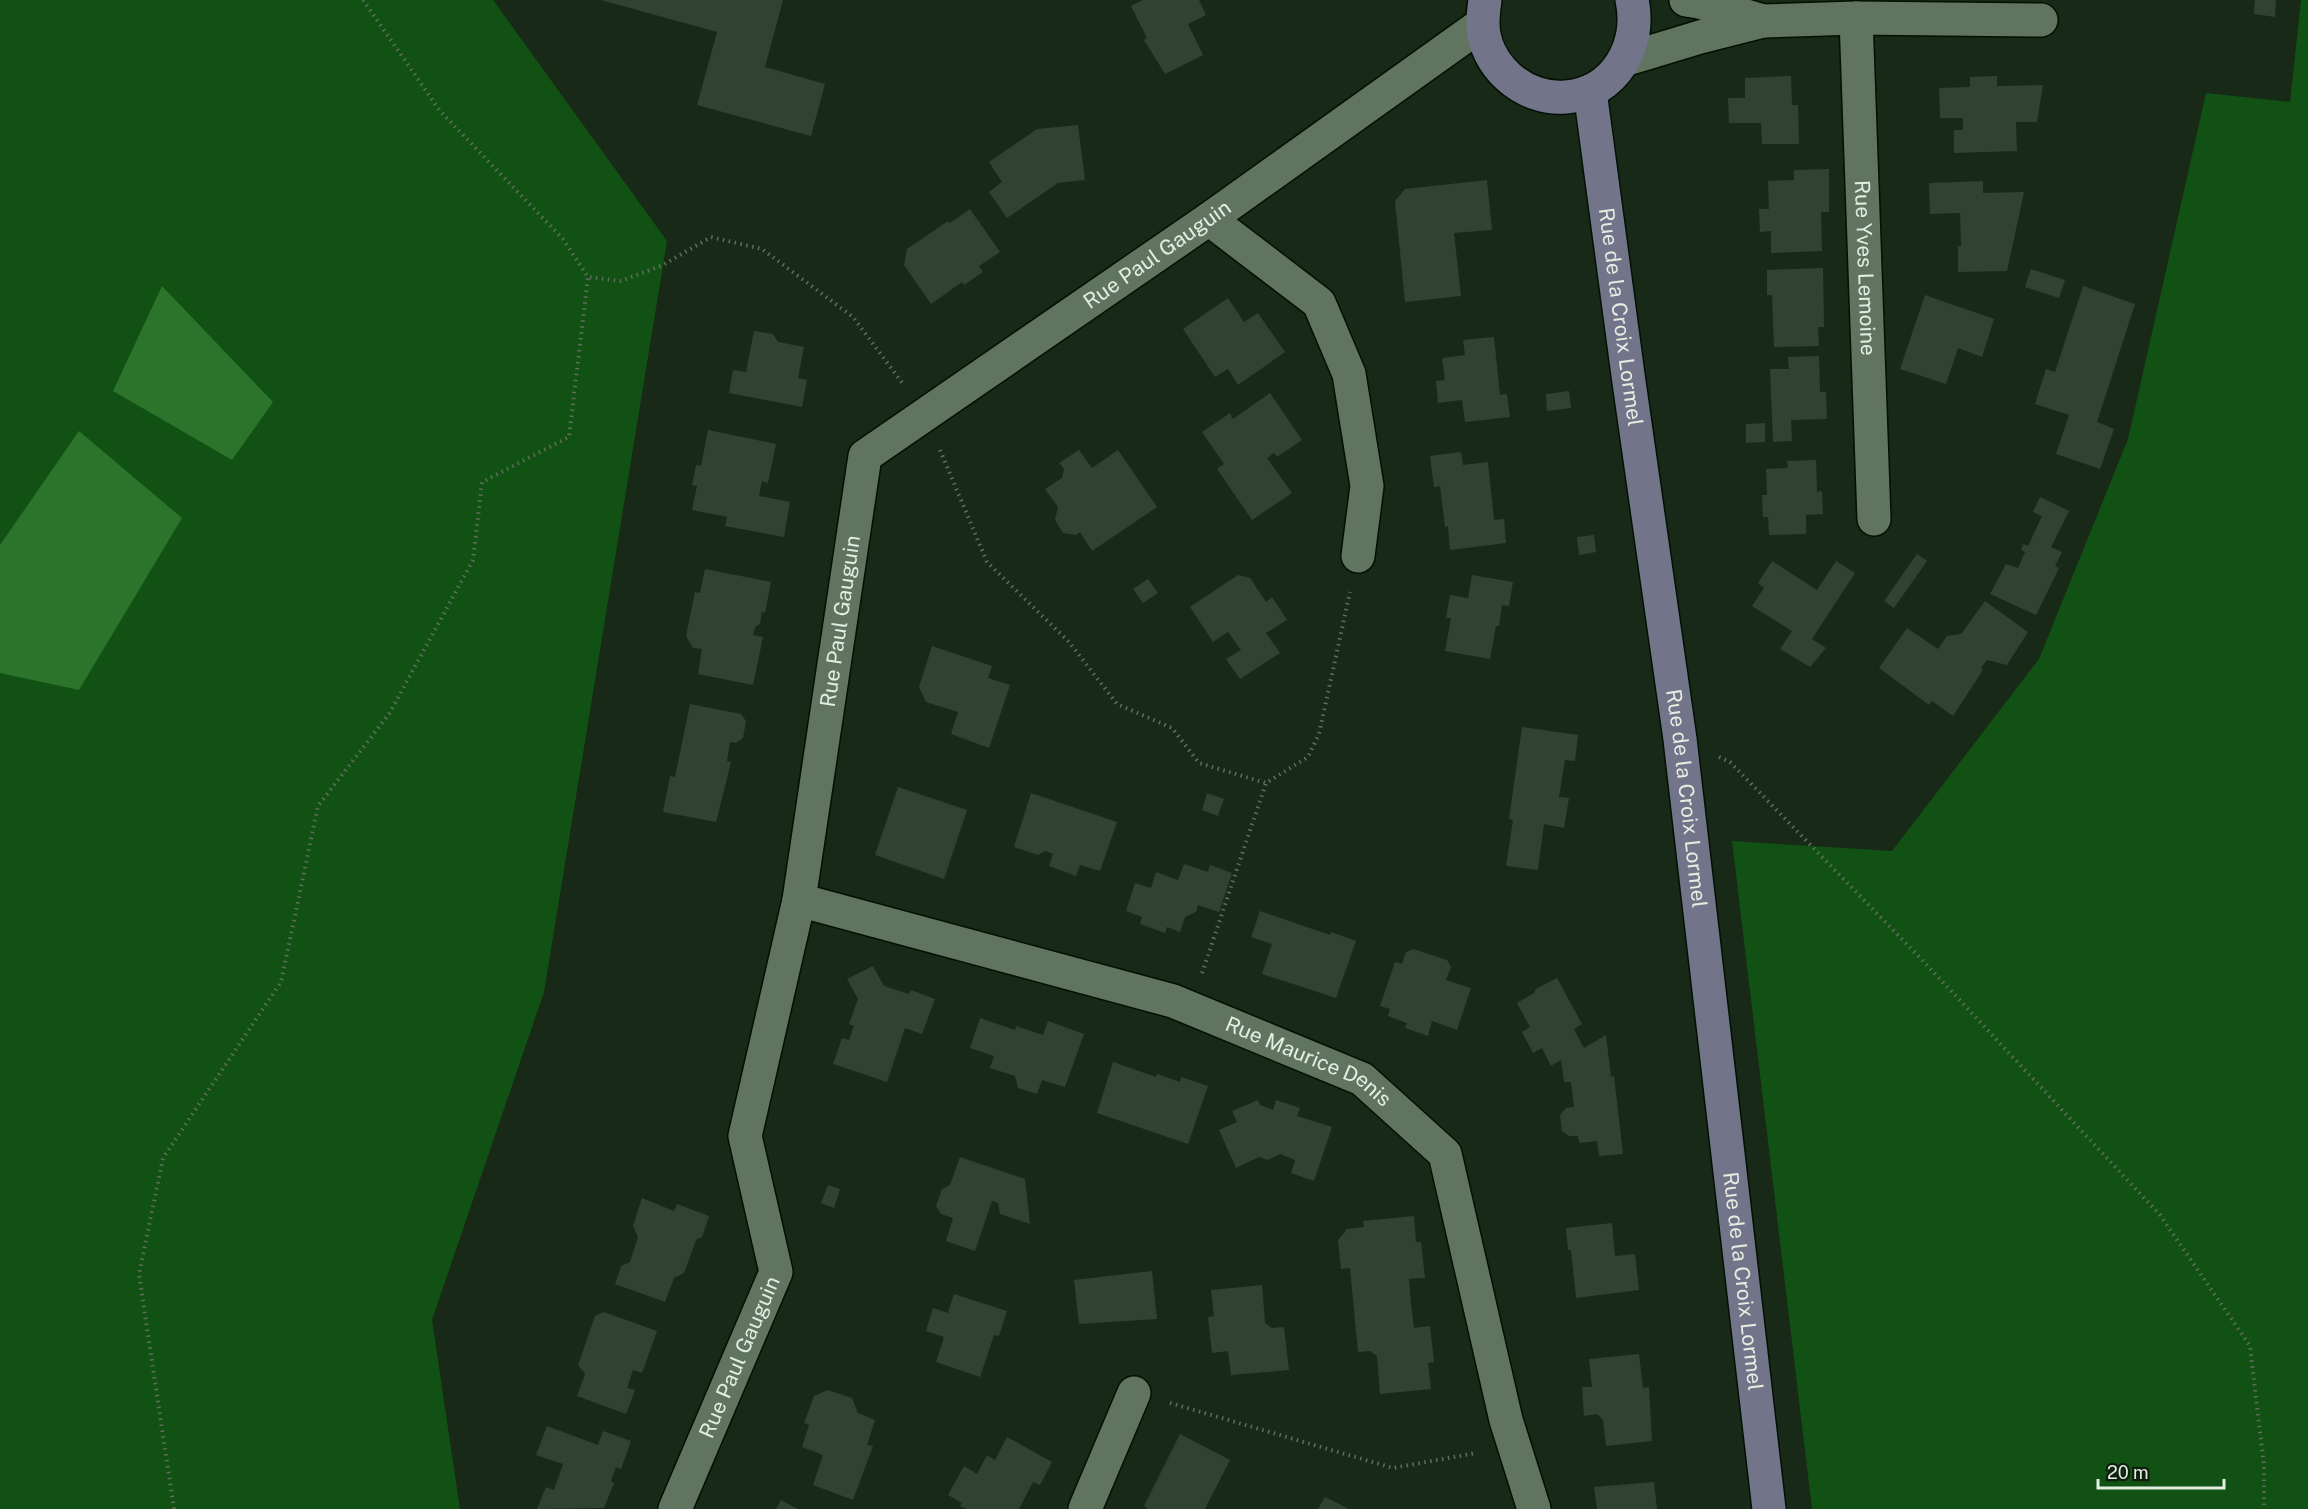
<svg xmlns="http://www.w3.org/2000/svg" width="2308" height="1509" font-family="'Public Sans',sans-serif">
	<rect width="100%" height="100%" fill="#182917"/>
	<path fill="#115113" d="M0 0H493L667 241 544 992 432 1320 460 1509H0Z
		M2301 0H2308V1509H1812L1732 841 1892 851 2039 659 2128 439 2206 93 2290 102Z"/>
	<path fill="#2c732b" d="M162 286 273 402 232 460 113 391Z
		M79 431 182 518 79 690 0 673V545Z"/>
	<path fill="#314330" d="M601 0H783L765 67 825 84 811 136 697 105 717 32Z
		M1143 0H1199L1206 15 1188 24 1203 55 1165 74 1144 40 1147 38 1131 6Z
		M2255 0H2276L2275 17 2254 14Z
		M1791 76 1792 105H1798L1799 144H1762L1761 123H1729L1728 98H1745V78Z
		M1997 76V86L2043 85 2037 122H2016L2017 151 1954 153V130H1963V118H1940L1939 88 1970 87V77Z
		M1078 125 1085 180 1058 183 1007 218 989 192 1002 182 989 162 1037 129Z
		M1829 169V212H1821L1822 251 1771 253V231L1760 232 1759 209H1769L1768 181 1794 180V170Z
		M1487 180 1492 230 1454 233 1461 296 1405 302 1395 201 1405 189Z
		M1983 181V193L2024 192 2007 271 1958 272V246H1961L1960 213 1930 214 1929 183Z
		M970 209 1000 252 979 266 983 272 964 285 962 282 931 304 904 265 907 249 948 221 950 223Z
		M1823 268 1824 327H1818L1819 346 1774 347 1772 295H1767V270Z
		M2031 269 2065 280 2059 298 2025 287Z
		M2083 286 2135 304 2097 422 2114 429 2100 469 2056 454 2069 415 2035 404 2046 369 2055 372Z
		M1925 295 1994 319 1982 357 1958 348 1946 384 1900 369Z
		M1228 298 1244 322 1258 313 1285 352 1238 385 1228 369 1215 377 1183 329Z
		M754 331 773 334 778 342 804 347 798 378 807 380 802 407 729 393 733 370 746 372Z
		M1494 337 1500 395 1507 394 1510 417 1465 422 1462 400 1438 403 1436 381 1445 380 1442 358 1465 355 1463 340Z
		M1819 356 1820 392H1826L1827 419 1791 420 1792 441 1773 442 1770 369H1789L1788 357Z
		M1569 391 1571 408 1547 411 1546 394Z
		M1270 393 1302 440 1277 457 1274 453 1267 458 1292 493 1252 520 1217 469 1224 464 1202 432 1230 413 1233 419Z
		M1765 423V442L1746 443V424Z
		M708 430 776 444 768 483 762 481 759 496 790 502 784 537 725 526 727 517 692 510 697 486 692 485 696 465 701 466Z
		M1079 450 1092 468 1118 450 1157 507 1092 551 1080 532 1076 535 1063 533 1055 520 1058 507 1045 489 1062 478 1064 469 1059 463Z
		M1461 452 1463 465 1488 462 1494 520 1504 519 1506 543 1450 550 1448 526 1445 527 1440 486 1434 487 1430 456Z
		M1816 460 1817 492 1822 491 1823 514 1806 515V534L1769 535 1768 517H1763L1762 495H1767L1766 469 1788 468 1787 461Z
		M2040 497 2069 511 2051 547 2062 552 2055 566 2059 568 2036 615 1990 594 2006 564 2018 568 2025 552 2021 550 2023 544 2028 546 2042 516 2033 512Z
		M1594 535 1596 552 1579 555 1577 537Z
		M1917 554 1927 561 1894 608 1884 601Z
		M1772 561 1817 590 1836 561 1855 573 1812 639 1826 648 1810 667 1780 649 1792 631 1752 606 1764 588 1758 583Z
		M705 569 771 582 765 613 762 612 760 624 755 627 753 635 763 637 753 685 698 674 702 649 693 648 686 636 695 592 700 593Z
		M1238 575 1250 578 1266 602 1272 597 1287 620 1266 633 1280 653 1240 679 1226 659 1241 650 1228 632 1213 642 1190 607Z
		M1472 575 1513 582 1509 606 1502 605 1499 626H1496L1490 659 1445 651 1451 618H1446L1450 595 1468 598Z
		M1148 579 1158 593 1143 603 1133 589Z
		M1985 601 2028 632 2007 665 1987 660 1981 668 1983 670 1953 716 1932 701 1929 705 1879 668 1907 628 1938 649 1947 636 1961 634Z
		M932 646 992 666 988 678 1010 685 989 748 951 734 958 712 926 702 919 687Z
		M690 704 741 714 746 721 743 738 736 743 730 742 727 761 731 762 716 822 663 812 670 776 675 777Z
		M1522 727 1578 735 1575 761 1565 760 1559 797 1569 798 1564 828 1544 824 1538 870 1506 866 1513 820 1509 819Z
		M898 787 967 810 944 879 875 855Z
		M1031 793 1117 822 1100 871 1080 865 1076 876 1049 866 1053 854 1045 851 1038 855 1014 847Z
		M1207 793 1224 799 1218 816 1202 810Z
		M1184 864 1208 872 1210 865 1232 873 1219 912 1198 905 1196 912 1185 917 1180 932 1167 927 1165 933 1140 924 1142 917 1126 911 1135 883 1151 888 1156 872 1178 880Z
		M1260 911 1330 935 1331 932 1356 941 1336 998 1262 974 1272 944 1251 937Z
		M1413 949 1447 960 1451 967 1446 980 1471 988 1457 1030 1432 1021 1428 1036 1405 1028 1407 1023 1388 1016 1390 1009 1380 1006 1395 962 1402 964 1406 952Z
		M873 966 884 986 909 994 911 990 935 999 922 1034 905 1028 887 1082 833 1064 842 1038 849 1040 854 1026 849 1024 858 999 847 979Z
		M1557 978 1582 1024 1574 1029 1584 1048 1606 1035 1611 1077 1614 1076 1623 1154 1599 1156 1597 1141 1579 1143 1578 1136H1569L1562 1131 1560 1115 1566 1108 1574 1107 1571 1082H1564L1561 1060 1551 1066 1542 1048 1533 1053 1522 1032 1530 1027 1517 1003 1534 993 1536 989Z
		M980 1018 1015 1030 1016 1026 1043 1035 1048 1021 1084 1034 1065 1087 1042 1080 1037 1094 1018 1088 1015 1076 990 1068 994 1056 970 1048Z
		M1113 1062 1156 1077 1157 1074 1180 1082 1181 1077 1208 1086 1188 1144 1097 1113Z
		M1258 1100 1260 1105 1273 1110 1276 1100 1300 1108 1297 1116 1332 1127 1314 1181 1291 1173 1295 1160 1280 1154 1268 1160 1259 1157 1236 1168 1219 1130 1237 1122 1232 1111Z
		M960 1157 1025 1179 1030 1224 1000 1214 998 1203 992 1201 975 1251 946 1241 953 1218 941 1214 936 1206 942 1189 950 1185Z
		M828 1185 840 1189 834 1208 821 1203Z
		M642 1198 674 1211 677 1204 709 1216 702 1237 696 1240 684 1273 674 1278 665 1302 615 1284 621 1266 630 1262 638 1237 633 1226Z
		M1414 1216 1416 1242H1421L1425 1278 1409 1279 1411 1304 1414 1328 1430 1326 1434 1362 1428 1363 1431 1389 1380 1394 1377 1356 1370 1351 1358 1352 1350 1268 1341 1269 1338 1240 1347 1229 1364 1227 1363 1221Z
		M1612 1223 1615 1256 1635 1254 1639 1290 1576 1298 1571 1250H1568L1566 1228Z
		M1152 1271 1157 1319 1079 1324 1074 1280Z
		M1262 1285 1265 1323 1272 1328 1284 1327 1289 1370 1231 1375 1228 1351 1212 1353 1208 1317 1214 1316 1211 1290Z
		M954 1294 1007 1311 999 1336 994 1335 980 1377 936 1362 944 1337 926 1331 933 1308 948 1313Z
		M604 1312 657 1331 642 1373 633 1370 627 1388 635 1390 626 1414 577 1396 585 1374 578 1365 595 1316Z
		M1639 1354 1643 1388 1649 1387 1652 1441 1606 1446 1603 1420 1597 1414 1584 1416 1582 1387H1592L1589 1359Z
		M828 1390 852 1398 858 1413 875 1420 867 1445 873 1446 853 1500 813 1485 823 1455 802 1447 809 1425 804 1423 814 1396Z
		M547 1426 598 1445 603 1431 631 1441 621 1469 616 1467 611 1481 614 1483 604 1508 537 1509 546 1487 554 1490 563 1464 536 1455Z
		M1180 1434 1230 1460 1205 1509H1148L1144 1506Z
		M1007 1437 1052 1462 1040 1485 1033 1482 1019 1509H967L960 1506 962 1503 948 1495 964 1466 977 1474 987 1455 995 1460Z
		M1654 1482 1657 1509H1597L1594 1487Z
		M1325 1497 1349 1509H1318Z
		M781 1500 798 1509H776Z"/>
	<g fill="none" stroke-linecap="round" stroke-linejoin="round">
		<g stroke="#031103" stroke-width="36">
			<g id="street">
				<path id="s1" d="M1856 18 1874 519"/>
				<path d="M1763 21 1856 18 2041 20"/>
				<path d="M1624 60 1700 37 1763 21 1699 2 1686 0"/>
				<path d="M1209 219 1319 303 1349 374 1367 486 1358 556"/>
				<path id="s2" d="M799 900 1173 1001 1362 1079 1445 1154 1506 1420 1534 1509"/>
				<path id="s3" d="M675 1509 776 1272 745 1136 799 900 865 456 1209 219 1482 24"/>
				<path d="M1085 1509 1134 1393"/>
			</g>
		</g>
		<g stroke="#031103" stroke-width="36">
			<g id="secondary">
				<path d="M1485 0C1484 7 1483 15 1483 23 1483 65 1524 101 1566 97 1615 93 1642 45 1632 0"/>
				<path id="s4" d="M1590 91 1628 375 1680 739 1769 1509"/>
			</g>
		</g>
		<path stroke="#5f6e5e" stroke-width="4" stroke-dasharray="1.5 4.5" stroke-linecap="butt" d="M363 0 440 111 563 239 588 277 621 281 663 265 711 237 762 249 853 317 903 384
			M940 450 987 562 1069 642 1117 704 1172 728 1199 763 1266 783 1308 757 1319 734 1350 592
			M1719 757 1730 762 1925 963 2160 1215 2250 1346 2264 1466V1509
			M1202 973 1266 783
			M1170 1403 1393 1468 1476 1453
			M174 1509 139 1274 163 1158 281 982 318 806 389 714 473 560 482 482 569 437 588 277"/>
		<use href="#street" stroke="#617460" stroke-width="33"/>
		<use href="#secondary" stroke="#727489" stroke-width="33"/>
	</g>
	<g text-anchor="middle" stroke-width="4.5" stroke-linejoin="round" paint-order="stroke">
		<g font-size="21" fill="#e3eee2" stroke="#0f1f0e">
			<text dy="7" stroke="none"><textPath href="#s3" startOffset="1443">Rue Paul Gauguin</textPath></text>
			<text dy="7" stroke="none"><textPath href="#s1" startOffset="250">Rue Yves Lemoine</textPath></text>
			<text dy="7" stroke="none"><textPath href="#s4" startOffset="228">Rue de la Croix Lormel</textPath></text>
			<text dy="7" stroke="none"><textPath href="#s3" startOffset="921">Rue Paul Gauguin</textPath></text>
			<text dy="7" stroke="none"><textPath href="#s4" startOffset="714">Rue de la Croix Lormel</textPath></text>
			<text dy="7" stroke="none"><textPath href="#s2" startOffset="536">Rue Maurice Denis</textPath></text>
			<text dy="7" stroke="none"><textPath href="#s4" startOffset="1200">Rue de la Croix Lormel</textPath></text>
			<text dy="7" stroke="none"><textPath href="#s3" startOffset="165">Rue Paul Gauguin</textPath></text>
		</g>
	</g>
	<path d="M2098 1479v9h126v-9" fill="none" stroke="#e3eee2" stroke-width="3"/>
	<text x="2107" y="1479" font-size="18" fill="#e3eee2" stroke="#0f1f0e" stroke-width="4.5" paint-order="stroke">20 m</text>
</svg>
